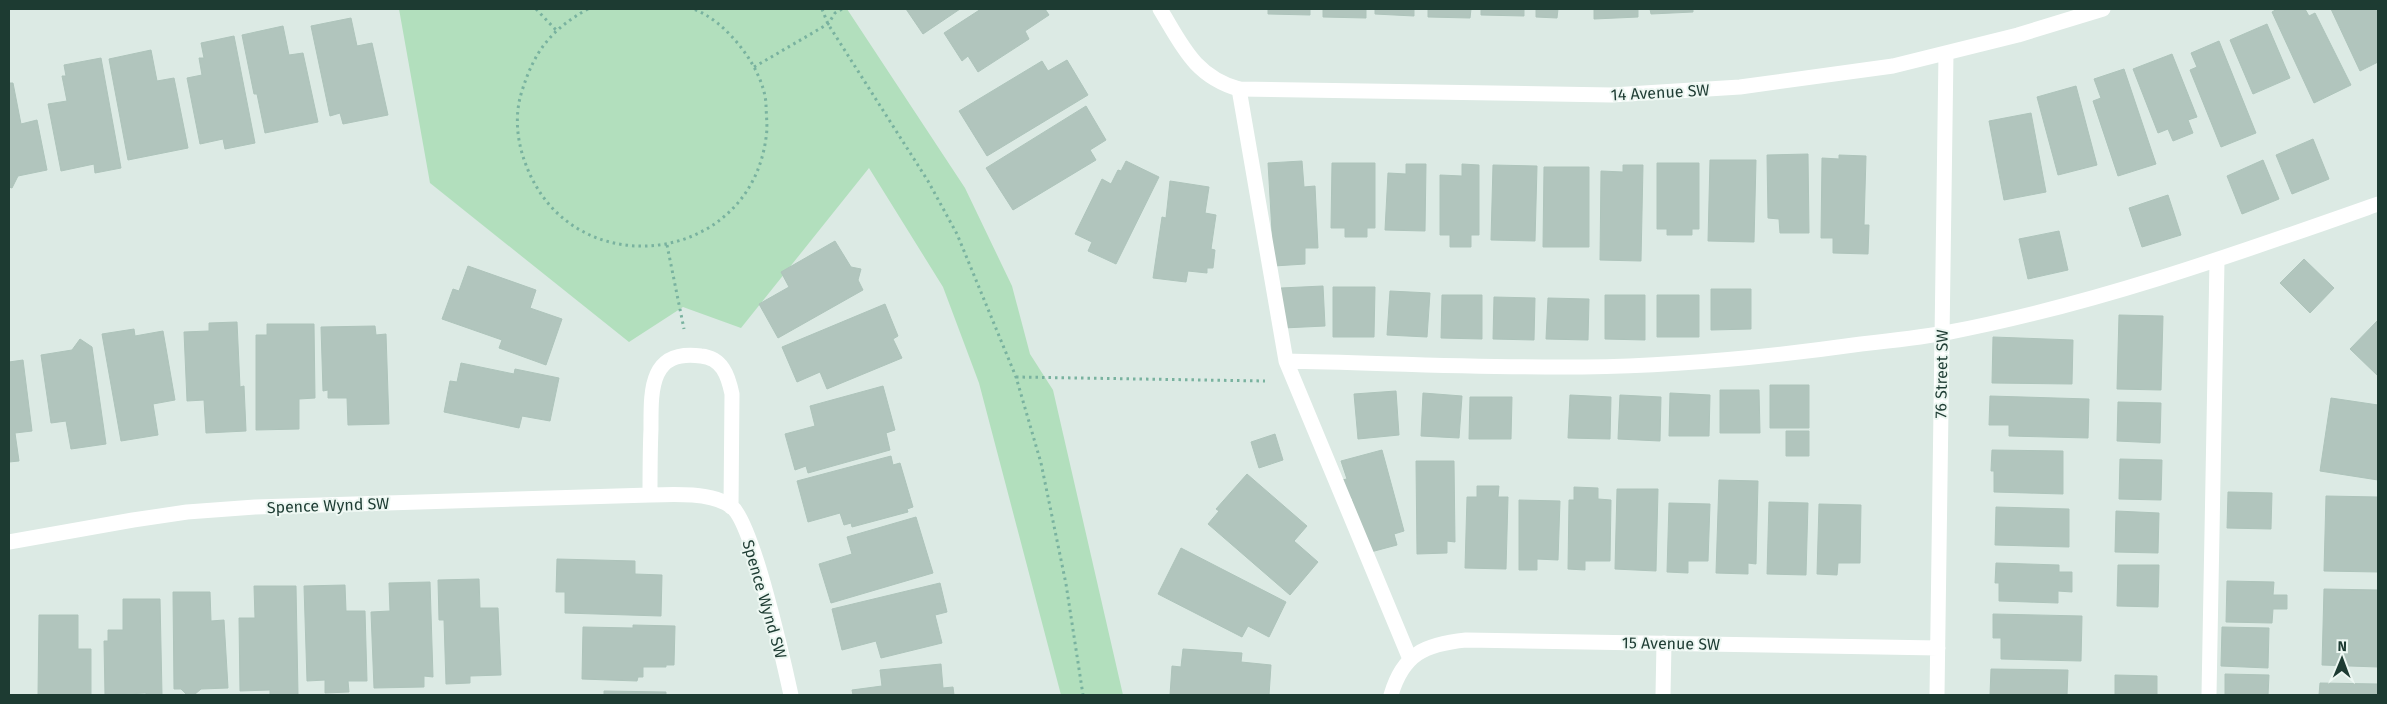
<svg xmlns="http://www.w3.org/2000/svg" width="2387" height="704" font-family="'Fira Sans',sans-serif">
	<rect width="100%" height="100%" fill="#dceae4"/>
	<path fill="#b2dfbd" d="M399 9H847L965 188 1012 286 1030 354 1053 390 1123 695H1061L979 383 943 287 869 168 741 328 683 307 629 342 430 183Z"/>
	<path fill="#b1c5bd" stroke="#aec4bb" d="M906 9H960L923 34Z
		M981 9H1045L1049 15 1025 31 1029 39 978 72 968 56 962 61 944 33Z
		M1268 9H1310V15L1268 14Z
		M1323 9H1366V18L1323 17Z
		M1375 9H1414V16L1375 14Z
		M1428 9H1471L1470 18 1428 17Z
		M1481 9H1524V16L1481 15Z
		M1536 9H1582H1558L1557 18 1536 17Z
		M1594 9H1638V17L1594 19Z
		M1650 9H1693V12L1651 14Z
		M2277 9H2305L2309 16 2315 13 2351 85 2314 103 2272 12Z
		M2331 9H2378V62L2360 71Z
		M351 18 357 46 372 43 388 115 343 124 340 113 330 116 311 26Z
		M2267 24 2290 78 2253 94 2230 40Z
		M283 26 289 55 303 53 318 122 265 133 257 94H254L242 35Z
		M234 36 255 143 225 149 223 139 200 144 187 78 202 75 199 58H204L201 43Z
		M2219 41 2256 133 2221 147 2190 70 2197 67 2191 53Z
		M151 50 157 81 174 78 188 148 128 160 109 59Z
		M2172 54 2197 117 2188 120 2193 133 2173 141 2168 129 2158 133 2133 69Z
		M101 58 121 168 95 173 94 164 61 171 48 104 67 101 62 76H66L64 65Z
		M1067 60 1088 95 987 156 959 111 1042 61 1048 71Z
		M2124 69 2156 164 2118 176 2093 101 2101 98 2094 79Z
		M9 83H13L21 124 37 120 47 170 18 176 12 188 9 187Z
		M2076 86 2097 165 2058 175 2037 97Z
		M1086 106 1106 140 1090 150 1096 160 1013 210 986 168Z
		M2031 113 2046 192 2004 200 1989 121Z
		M2313 139 2329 179 2292 194 2276 155Z
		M1808 154 1809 233H1780L1779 219 1768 218 1767 155Z
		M1839 155 1866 156 1864 225H1869L1868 254 1833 253V238H1821L1822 158 1839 159Z
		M1710 160H1756L1754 242 1708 241Z
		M2263 160 2279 199 2242 214 2227 176Z
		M1126 161 1159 177 1116 264 1088 251 1092 242 1075 234 1102 179 1111 184 1118 170 1121 171Z
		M1302 161 1304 187 1315 186 1318 248H1305V264L1274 266 1268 163Z
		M1332 163H1375V228H1367V237H1345V228H1331Z
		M1657 163H1699V229H1692V235H1667V229H1657Z
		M1406 164H1426L1425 231 1385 230 1388 173 1406 174Z
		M1462 164 1479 165V235H1471V247H1450V235H1440V175L1462 176Z
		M1493 165 1537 166 1535 241 1491 240Z
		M1623 165H1643L1641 261 1600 260 1601 171 1623 172Z
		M1544 167H1589V247H1543Z
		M1170 181 1209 187 1205 213 1216 215 1211 249 1215 250 1213 268H1207V273L1188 271 1186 282 1153 278 1162 217 1166 218Z
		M2168 195 2181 235 2142 247 2129 208Z
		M2059 231 2068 270 2028 279 2019 239Z
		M835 241 851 267 861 269 858 280 863 290 778 338 759 304 789 287 781 272Z
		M2304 259 2334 288 2310 313 2280 283Z
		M468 266 536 290 530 308 562 319 546 365 499 348 502 340 442 319 453 289 459 291Z
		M1323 286 1325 326 1283 328 1281 288Z
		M1333 287H1375L1374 337H1333Z
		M1711 289H1751V329L1711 330Z
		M1390 291 1430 293 1427 337 1387 335Z
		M1442 295H1482V339L1441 338Z
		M1605 295H1645V340L1605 339Z
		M1657 295H1699V337H1657Z
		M1494 297 1535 298 1534 340 1493 339Z
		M1548 298 1589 299 1588 340 1546 339Z
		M885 304 898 336 893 339 902 358 827 389 820 372 797 382 782 347Z
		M2119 315 2163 316 2161 390 2117 389Z
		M2378 320V376L2350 349Z
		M237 322 240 387 244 386 246 431 206 433 204 400 187 401 184 332 209 331V323Z
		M267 324H314L315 398 299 399V429L256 430V335H267Z
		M375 326 376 335 386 334 389 424 348 425 347 398H328V390L323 391 321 327Z
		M134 329 135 336 163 331 175 400 153 404 158 435 121 441 102 334Z
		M1993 337 2073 340 2072 384 1992 383Z
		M80 339 92 347 106 444 71 449 66 421 51 423 41 355 72 350Z
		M23 360 32 431 15 433 19 461 9 462V362Z
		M461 363 514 374 515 369 559 378 550 421 522 416 519 428 444 412 450 381 457 382Z
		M1770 385H1809V428H1770Z
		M883 386 895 430 886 433 890 450 808 473 806 466 795 470 785 434 815 426 810 406Z
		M1720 390H1759L1760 433H1720Z
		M1396 391 1399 435 1358 439 1354 394Z
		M1423 393 1462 396 1459 438 1421 436Z
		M1670 393 1710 395 1709 436H1669Z
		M1570 395 1611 397 1610 439 1568 438Z
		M1620 395 1661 397 1660 441 1618 439Z
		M1990 396 2089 399 2088 438 2009 436V425H1989Z
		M1470 397H1512L1511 439H1469Z
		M2331 398 2378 405V480L2320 471Z
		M2118 402 2161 403 2160 443 2117 441Z
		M1786 431H1809V456H1786Z
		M1275 434 1283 460 1259 468 1251 442Z
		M1382 450 1404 531 1394 534 1397 545 1367 553 1349 504 1353 503 1352 498 1347 499 1342 480 1347 479 1341 461Z
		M1992 450 2063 451V494L1994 492V471H1991Z
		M891 456 893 465 900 463 913 507 907 509 908 512 852 527 851 523 844 525 840 513 808 522 797 481Z
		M2120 459 2162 460 2161 500 2119 499Z
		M1416 461H1454L1455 542 1447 541V553L1417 554Z
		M1247 474 1307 526 1294 541 1318 562 1290 595 1208 524 1219 511 1216 509Z
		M1719 480 1758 481 1756 564 1748 563V574L1716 573Z
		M1477 486H1499L1498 497H1508L1506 569 1465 568 1467 497H1477Z
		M1574 487 1598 488V499L1611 500 1610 561H1585V570L1568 569 1569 500H1574Z
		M1617 489H1658L1656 571 1615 569Z
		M2228 492 2272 493 2271 529 2227 528Z
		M2326 496 2378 497V572L2324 571Z
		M1519 500 1560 501 1558 560 1537 559V570H1519Z
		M1769 502 1808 503 1806 575 1767 574Z
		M1669 503 1710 504 1708 561H1688V573L1667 572Z
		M1819 504 1861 505 1860 563H1838L1837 575 1817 574Z
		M1996 507 2069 509V547L1995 545Z
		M2116 511 2159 513 2158 553 2115 552Z
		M916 517 933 573 831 603 819 564 852 554 847 537Z
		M1181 548 1286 602 1269 637 1248 626 1242 637 1158 594Z
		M557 559 635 561V574L662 575 661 616 565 613V592H556Z
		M1996 563 2059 565V572H2072V592L2058 591V603L1999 601V583H1995Z
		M2118 565H2159L2158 607 2117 606Z
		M479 579 480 608H498L501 675 470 676V683L446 684 444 620H439L438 580Z
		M2227 581 2274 582 2273 595H2287V609H2273L2272 623 2226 622Z
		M430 582 433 677 424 676V687L374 688 371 612 390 611 389 583Z
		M940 583 947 612 935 615 942 643 881 658 876 641 842 650 832 609Z
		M345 585 346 611H365L367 681H348L349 692 325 693V680L307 681 304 586Z
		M254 586H296L298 695H270V690L240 691 239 618H255Z
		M2324 589 2378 590V667L2322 665Z
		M173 592H210L211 621 224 620 228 688 201 689 194 695H187L181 689H174Z
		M123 599H160L162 695H146V693L105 695 104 641H108V630H123Z
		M1993 614 2082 616 2081 661 2001 659V638H1993Z
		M39 615H78V649H91V695H38Z
		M633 625 675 626 674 665H666V667H643V677H638L637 681 582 679 583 627 633 628Z
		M2222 627 2269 628 2268 668 2221 666Z
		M1183 649 1242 653 1241 662 1271 665 1269 695H1170L1172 666 1181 667Z
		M941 664 943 688 953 687 954 695H853L852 690 882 686 880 670Z
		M1991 669 2068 670 2067 695H1990Z
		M2225 674 2269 675 2268 695H2225Z
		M2115 675 2157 676V695H2115Z
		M2320 683 2378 684V695H2319Z
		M604 691 666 692V695H604Z"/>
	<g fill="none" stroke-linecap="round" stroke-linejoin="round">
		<path stroke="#79b29f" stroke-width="3" stroke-dasharray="2.5 4" stroke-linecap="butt" d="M536 9 556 30
			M588 9C551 29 534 52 522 91 514 115 517 142 526 165 572 287 749 266 766 138 768 127 766 114 766 104 764 69 726 20 693 9
			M822 9 828 24 928 181 957 234 1016 377 1041 463 1066 584 1083 695
			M754 67 828 24 835 13 842 9
			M667 245 684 329
			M1016 377 1265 381"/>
		<path stroke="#fff" stroke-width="15" d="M1239 89 1286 361 1410 659
			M1286 361C1385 363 1484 368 1583 367 1676 366 1769 357 1861 344 1889 341 1917 338 1945 333 2093 305 2236 254 2378 204
			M1663 695 1664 643
			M2209 695 2217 261"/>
		<path stroke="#fff" stroke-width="15" d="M1160 9C1182 45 1194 76 1239 89L1612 95 1740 87 1893 66 2018 35 2103 9
			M650 495C650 473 650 451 651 429 651 391 649 349 701 356 722 358 728 375 732 394L731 507
			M9 542 133 520 187 512 255 507 650 495C672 494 713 492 732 507 753 524 784 663 791 695
			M1391 695C1403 654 1425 644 1466 640L1938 648
			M1937 695 1946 53"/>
	</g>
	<g text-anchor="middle" stroke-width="4" stroke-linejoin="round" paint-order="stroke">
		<g font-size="16" fill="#1d3b32" stroke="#edf7f2">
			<text transform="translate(1660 92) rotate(-3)" y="6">14 Avenue SW</text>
			<text transform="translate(1941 374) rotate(-89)" y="6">76 Street SW</text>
			<text transform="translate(328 505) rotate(-2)" y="6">Spence Wynd SW</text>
			<text transform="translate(765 599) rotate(74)" y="6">Spence Wynd SW</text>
			<text transform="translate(1671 643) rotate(1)" y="6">15 Avenue SW</text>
		</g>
	</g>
	<rect width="2387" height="704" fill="none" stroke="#1d3b32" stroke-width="20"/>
	<g transform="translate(2342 659) rotate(1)" stroke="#edf7f2" stroke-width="4" paint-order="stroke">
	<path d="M0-4L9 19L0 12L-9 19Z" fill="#1d3b32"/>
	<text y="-8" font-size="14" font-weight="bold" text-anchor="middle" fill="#1d3b32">N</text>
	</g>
</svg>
